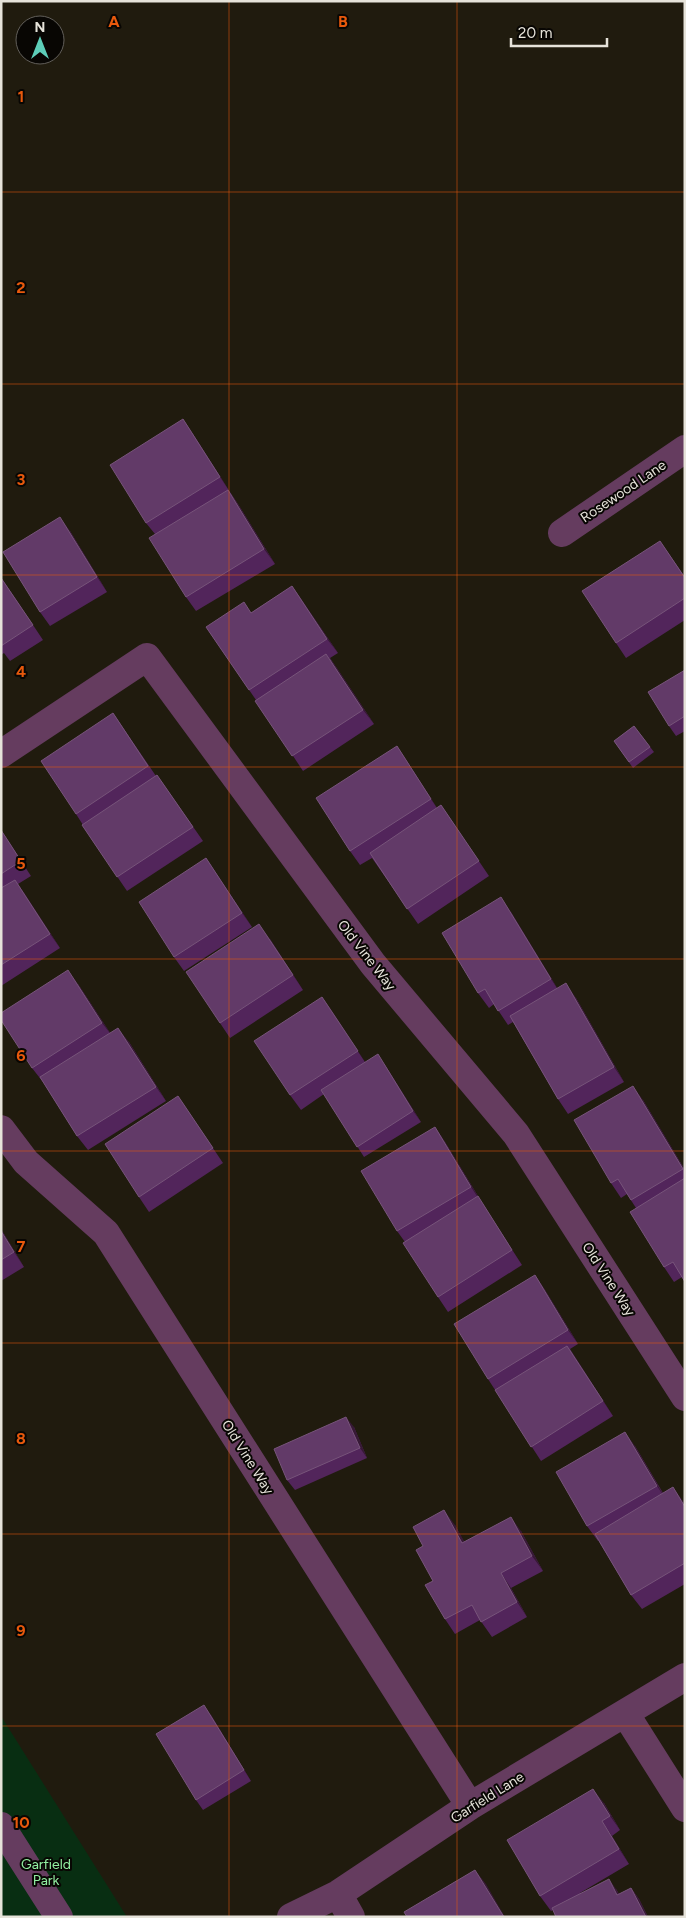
<svg xmlns="http://www.w3.org/2000/svg" width="686" height="1918" font-family="Figtree,sans-serif">
	<rect width="100%" height="100%" fill="#201b0e"/>
	<path fill="#082e12" d="M1 1716 127 1917H1Z"/>
	<g fill="none" stroke-linecap="round" stroke-linejoin="round">
		<path stroke="#653c5f" stroke-width="28" d="M562 533 685 449
			M1 754 147 657 373 964 516 1134 685 1397
			M1 1129 26 1162 106 1233 470 1806
			M625 1713 685 1808
			M1 1826 59 1917
			M338 1894 351 1917
			M291 1917 338 1894 470 1806 685 1677"/>
	</g>
	<path fill="#52255b" d="M183 419 193 434 230 492 238 504 275 564 196 611 186 597 155 534 146 523Z
		M70 531 107 592 50 626 40 612Z
		M660 541 685 577V620L626 658 616 643Z
		M1 577 43 640 10 661 4 653 1 655Z
		M292 586 338 653 330 658 374 724 303 771 256 700 206 627 251 613Z
		M685 670V731L676 736 669 726Z
		M113 713 156 776 157 775 203 841 127 891 82 825H83L76 814Z
		M634 726 654 752 633 768 614 741Z
		M397 746 437 808 441 805 489 876 418 924 372 858 360 865 350 851Z
		M1 830 31 876 18 884 60 948 1 986Z
		M206 858 252 927 184 971 174 957Z
		M511 912 557 988 576 998 624 1082 568 1114 558 1099 513 1022 508 1025 494 1004 489 1008 478 993Z
		M270 939 303 990 230 1038 220 1023Z
		M78 984 110 1033 129 1042 166 1101 88 1150 77 1136 43 1082 32 1068Z
		M322 997 365 1062 385 1065 421 1122 364 1157 324 1094 301 1110 290 1095Z
		M178 1096 223 1163 149 1212 139 1197Z
		M643 1100 685 1170V1282L682 1277 674 1282 664 1267 636 1208 627 1194 621 1198 611 1183Z
		M435 1127 445 1142 481 1201 522 1265 448 1312 438 1297 405 1242 397 1231Z
		M1 1229 24 1267 1 1281Z
		M535 1275 545 1290 578 1344 570 1349 613 1416 541 1461 488 1379Z
		M354 1427 367 1458 295 1490 287 1480Z
		M635 1446 663 1493 685 1504V1584L642 1609 631 1595 598 1540V1541L587 1526Z
		M455 1525 464 1542 521 1531 543 1571 511 1588 527 1617 492 1637 480 1620 455 1634 445 1619 433 1581 423 1546Z
		M211 1715 251 1781 203 1810 196 1800Z
		M604 1803 620 1830 612 1836 629 1864 580 1893 616 1889 619 1894 631 1888 639 1899 648 1917H556L553 1910 551 1911 540 1896Z"/>
	<path fill="#371936" d="M183 419 193 434 230 492 220 477Z
		M228 490 238 504 275 564 264 549Z
		M60 517 70 531 107 592 97 577Z
		M292 586 302 600 338 653 327 639Z
		M326 654 337 668 374 724 363 710Z
		M397 746 407 761 441 814 431 799Z
		M1 830 8 840 31 876 21 861Z
		M206 858 252 927 242 913Z
		M15 880 25 894 60 948 50 934Z
		M501 897 511 912 561 994 551 979Z
		M259 924 270 939 303 990Z
		M68 970 78 984 113 1037 102 1023Z
		M566 983 576 998 624 1082 614 1067Z
		M322 997 332 1011 368 1066Z
		M118 1028 129 1042 166 1101 156 1087Z
		M378 1054 385 1065 421 1122 413 1111Z
		M633 1086 643 1100 685 1170V1172Z
		M435 1127 445 1142 481 1201 522 1265 471 1187Z
		M1 1229 24 1267 14 1252 1 1231Z
		M535 1275 545 1290 578 1344 568 1330Z
		M567 1346 577 1360 613 1416 603 1401Z
		M346 1417 354 1427 367 1458 360 1448Z
		M625 1432 635 1446 667 1501 657 1486Z
		M673 1487 685 1504V1507Z
		M444 1510 455 1525 473 1557 462 1543Z
		M511 1517 521 1531 543 1571 532 1556Z
		M501 1573 511 1588 527 1617 517 1602Z
		M204 1705 211 1715 251 1781 244 1770Z
		M593 1789 604 1803 620 1830 610 1816Z
		M602 1821 612 1836 629 1864 619 1849Z
		M475 1870 486 1884 505 1917H504Z
		M609 1879 616 1889 625 1906 617 1895Z
		M631 1888 639 1899 648 1917H646Z"/>
	<path fill="#623a68" stroke="#77547a" d="M183 419 220 477 146 523 110 465Z
		M228 490 264 549 186 597 149 538Z
		M60 517 97 577 40 612 3 552Z
		M660 541 685 578V598L616 643 582 591Z
		M1 578 33 625 1 646Z
		M292 586 327 639 249 690 206 627 244 602 251 613Z
		M326 654 363 710 292 756 255 701Z
		M685 670V716L669 726 648 692Z
		M113 713 148 766 76 814 41 761Z
		M634 726 650 747 629 762 614 741Z
		M397 746 431 799 350 851 316 798Z
		M157 775 193 827 117 877 82 825Z
		M441 805 479 861 407 909 370 853Z
		M1 830 21 861 1 874Z
		M206 858 242 913 174 957 139 902Z
		M15 880 50 934 1 965V888Z
		M501 897 551 979 498 1011 485 989 478 993 442 933Z
		M259 924 293 975 220 1023 186 972Z
		M68 970 102 1023 32 1068 1 1020V1013Z
		M566 983 614 1067 558 1099 510 1016Z
		M322 997 358 1051 290 1095 254 1041Z
		M118 1028 156 1087 77 1136 40 1077Z
		M378 1054 413 1111 357 1147 321 1090Z
		M633 1086 683 1169 631 1200 618 1179 611 1183 574 1120Z
		M178 1096 213 1148 139 1197 105 1144Z
		M435 1127 471 1187 397 1231 361 1171Z
		M685 1178V1282L673 1262 664 1267 630 1212Z
		M478 1196 512 1250 438 1297 403 1243Z
		M1 1231 14 1252 1 1260Z
		M535 1275 568 1330 488 1379 454 1324Z
		M567 1346 603 1401 531 1447 495 1390Z
		M346 1417 360 1448 287 1480 274 1449Z
		M625 1432 657 1486 587 1526 556 1472Z
		M673 1487 685 1507V1563L631 1595 595 1534Z
		M444 1510 462 1543 511 1517 532 1556 501 1573 517 1602 481 1622 472 1605 445 1619 425 1585 433 1581 416 1550 423 1546 413 1527Z
		M204 1705 244 1770 196 1800 156 1734Z
		M593 1789 610 1816 602 1821 619 1849 540 1896 507 1840Z
		M475 1870 504 1917H407L404 1912Z
		M609 1879 617 1895 631 1888 646 1917H556L552 1908Z"/>
	<path fill="none" stroke="#e8590c" stroke-width="1" stroke-opacity="0.55" d="M229 1V1917M457 1V1917M1 192H685M1 384H685M1 575H685M1 767H685M1 959H685M1 1151H685M1 1343H685M1 1534H685M1 1726H685"/>
	<g text-anchor="middle" stroke-width="4" stroke-linejoin="round" paint-order="stroke">
		<g font-size="14" fill="#e6e3da" stroke="#080603">
			<text transform="translate(623 491) rotate(-34)" y="5">Rosewood Lane</text>
			<text transform="translate(367 955) rotate(52)" y="5">Old Vine Way</text>
			<text transform="translate(609 1279) rotate(57)" y="5">Old Vine Way</text>
			<text transform="translate(248 1457) rotate(58)" y="5">Old Vine Way</text>
			<text transform="translate(487 1797) rotate(-32)" y="5">Garfield Lane</text>
		</g>
		<g font-size="14" fill="#92efa1" stroke="#080603">
			<text x="46" y="1869">Garfield<tspan x="46" dy="16">Park</tspan></text>
		</g>
	</g>
	<g font-size="16" text-anchor="middle" font-weight="bold" fill="#e8590c" stroke="#080603" stroke-width="4" stroke-linejoin="round" paint-order="stroke">
		<text x="114" y="27">A</text>
		<text x="343" y="27">B</text>
		<text x="21" y="102">1</text>
		<text x="21" y="293">2</text>
		<text x="21" y="485">3</text>
		<text x="21" y="677">4</text>
		<text x="21" y="869">5</text>
		<text x="21" y="1061">6</text>
		<text x="21" y="1252">7</text>
		<text x="21" y="1444">8</text>
		<text x="21" y="1636">9</text>
		<text x="21" y="1828">10</text>
	</g>
	<rect width="686" height="1918" fill="none" stroke="#e6e3da" stroke-width="5"/>
	<g transform="translate(40 40)"><circle r="24" fill="#080603" stroke="#615e59"/>
	<path d="M0-4L9 19L0 12L-9 19Z" fill="#5dceb9"/>
	<text y="-8" font-size="14" font-weight="bold" text-anchor="middle" fill="#e6e3da">N</text>
	</g>
	<path d="M511 38v8h96v-8" fill="none" stroke="#e6e3da" stroke-width="2.5"/>
	<text x="518" y="38" font-size="15" fill="#e6e3da" stroke="#080603" stroke-width="4" paint-order="stroke">20 m</text>
</svg>
